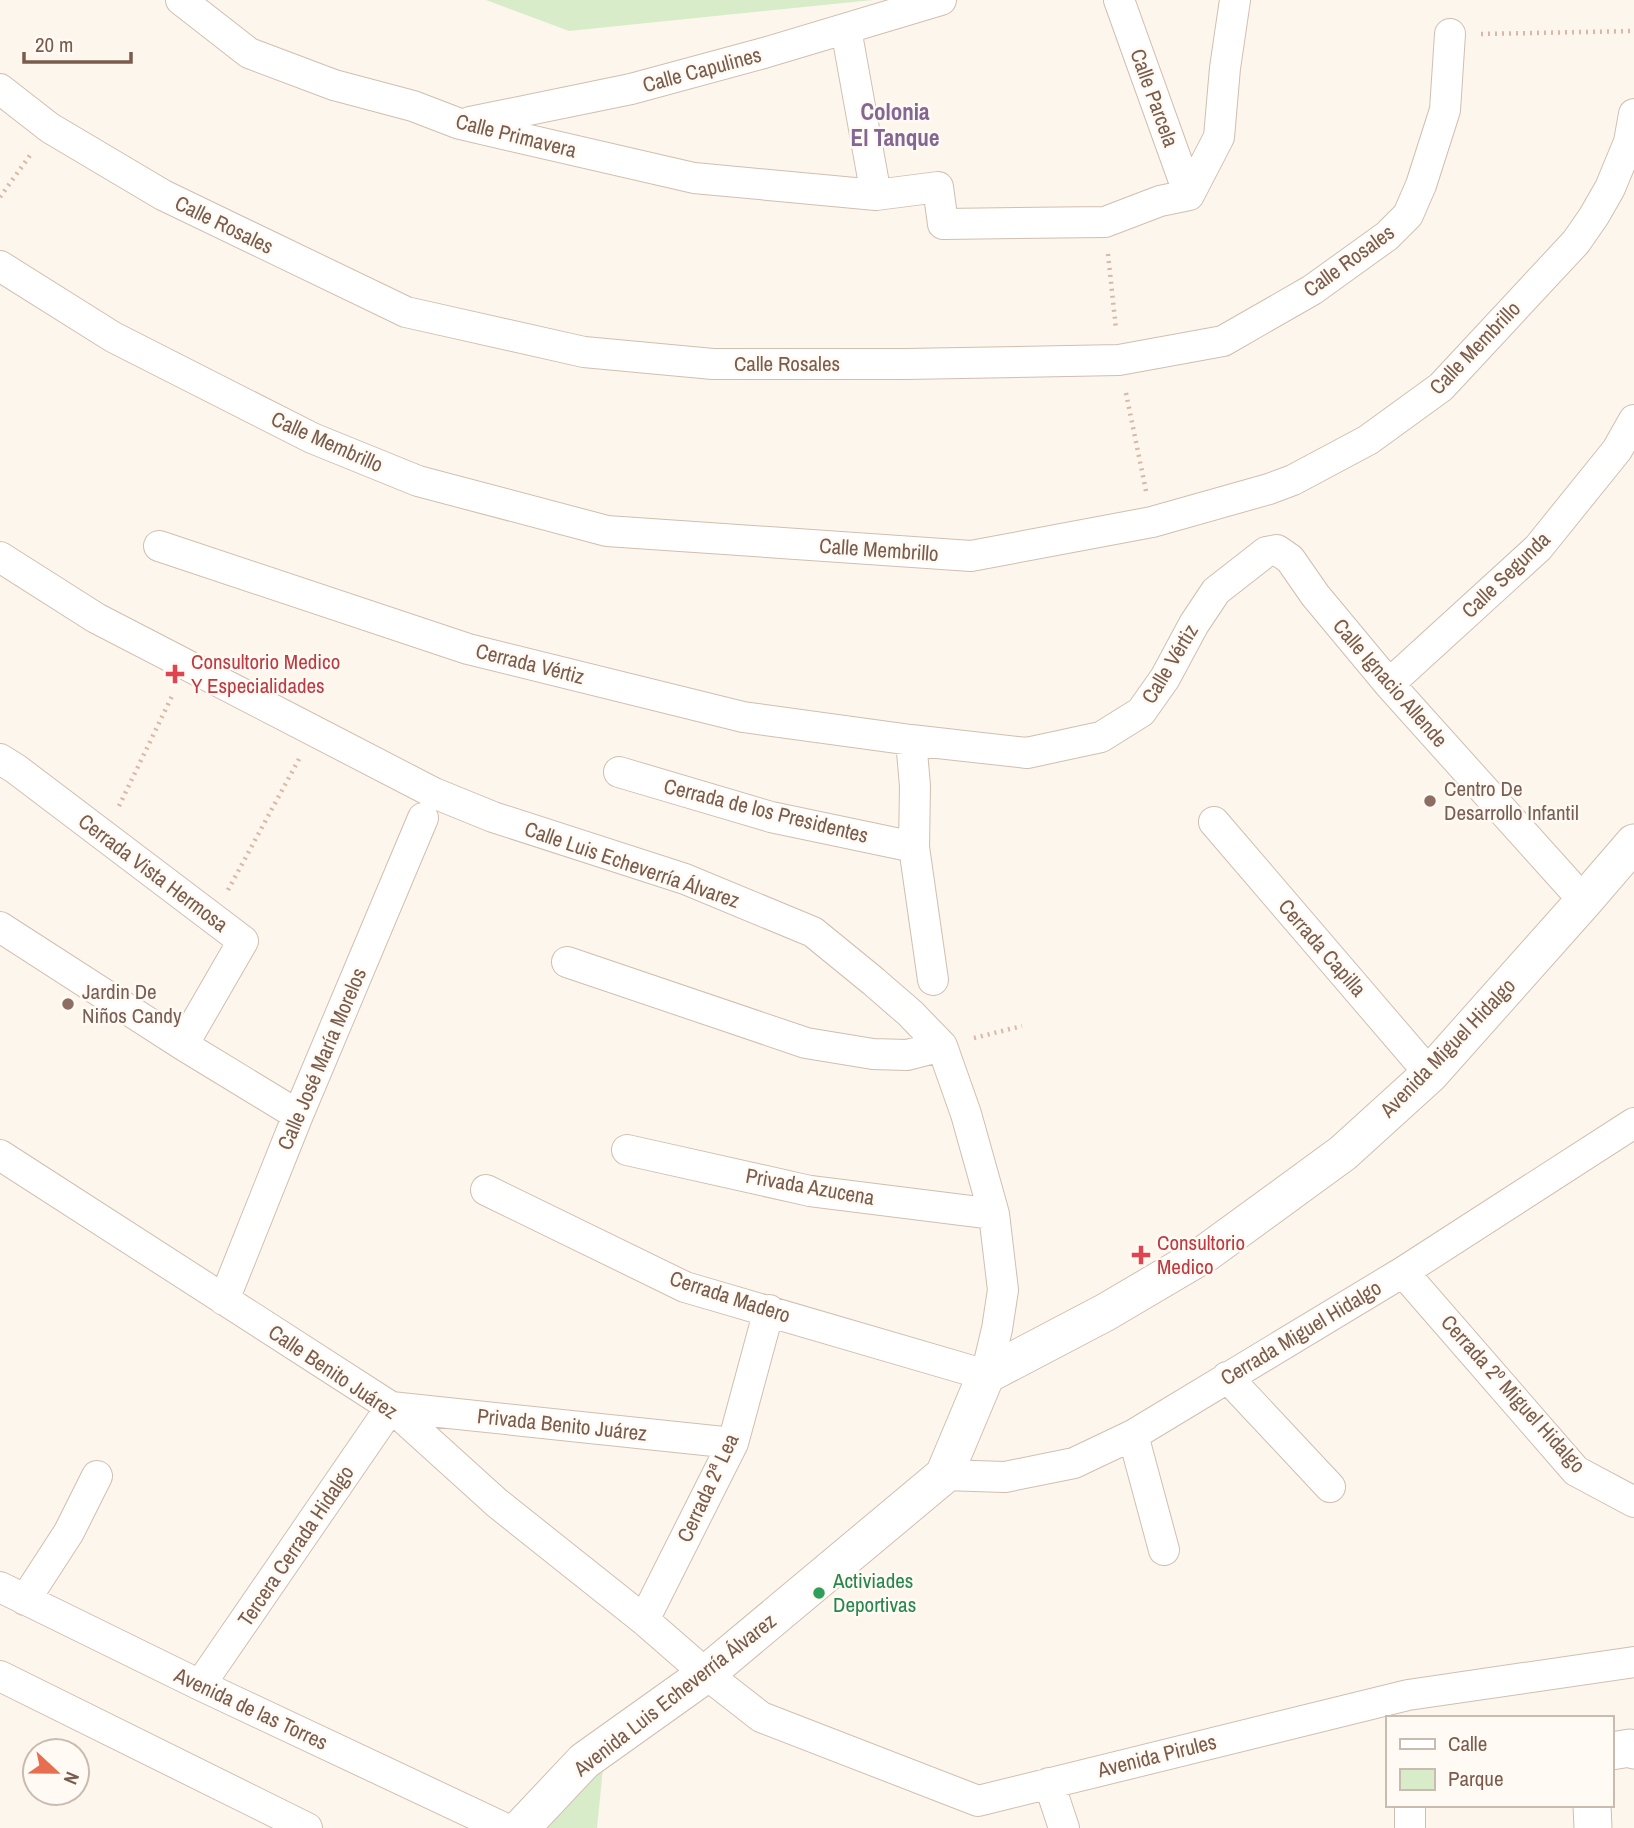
<svg xmlns="http://www.w3.org/2000/svg" width="1634" height="1828" font-family="'Archivo Narrow',sans-serif">
	<rect width="100%" height="100%" fill="#fdf6ec"/>
	<path fill="#d8ecc9" d="M486 0H873L569 31Z
		M603 1768 597 1828H543Z"/>
	<g fill="none" stroke-linecap="round" stroke-linejoin="round">
		<g stroke="#d1beb0" stroke-width="32">
			<path id="minor" d="M181 0 249 53 334 85 413 106 460 124 694 178 876 195 938 187 943 224 1105 222 1160 201 1189 195 1219 137 1225 68 1235 0
				M1119 0 1189 195
				M846 29 876 195
				M0 89 50 128 163 195 406 312 584 352 713 364H906L1119 360 1223 341 1312 290 1387 236 1408 215 1421 185 1445 110 1450 34
				M470 122 631 89 764 53 941 0
				M0 266 113 337 312 438 418 481 607 531 971 556 1152 522 1269 489 1293 480 1368 440 1441 387 1576 242 1594 216 1610 188 1629 142 1634 114
				M159 546 468 649 743 717 911 740 1027 753 1101 737 1141 712 1165 678 1194 624 1216 591 1266 552 1277 550 1290 559 1315 595 1389 684 1584 901
				M0 557 96 618 434 793 493 817 685 879 813 932 873 981 910 1013 942 1046 966 1114 994 1214 1003 1290 997 1329 986 1375 685 1287 486 1190
				M1389 684 1538 548 1617 450 1634 420
				M911 740 915 786 914 847 933 980
				M0 759 16 769 243 941 183 1045
				M619 772 771 817 914 847
				M1214 822 1430 1074
				M0 927 183 1045 298 1115
				M567 962 806 1043 873 1054 907 1055 942 1046
				M627 1150 810 1191 994 1214
				M0 1155 391 1407 497 1503 644 1620 706 1674 761 1717 978 1801 1408 1695 1634 1662
				M1403 1272 1576 1471 1634 1502
				M224 1300 298 1115 423 818
				M1227 1377 1330 1487
				M1133 1435 1164 1550
				M944 1475 1005 1477 1074 1463 1133 1435 1403 1272 1634 1123
				M0 1587 200 1685 504 1828
				M25 1600 69 1532 97 1476
				M644 1620 733 1443 769 1310
				M0 1676 307 1828
				M200 1685 391 1407 733 1443
				M1049 1783 1064 1828
				M1410 1805V1828"/>
		</g>
		<g stroke="#d1beb0" stroke-width="39">
			<path id="tertiary" d="M1611 1751 1630 1748 1634 1750
				M1592 1805 1593 1828
				M521 1828 584 1761 706 1674 944 1475 986 1375 1106 1312 1206 1253 1343 1153 1430 1074 1584 901 1634 843"/>
		</g>
		<path stroke="#d9b8a5" stroke-width="4.5" stroke-dasharray="2 5" stroke-linecap="butt" d="M1481 34 1634 31
			M0 197 31 154
			M1108 254 1116 329
			M1126 393 1146 491
			M119 806 173 694
			M228 890 299 759
			M974 1038 1022 1026"/>
		<use href="#minor" stroke="#fff" stroke-width="30"/>
		<use href="#tertiary" stroke="#fff" stroke-width="37"/>
	</g>
	<g fill="#e0444e" stroke="#fffaf3" stroke-width="2.5">
		<path d="M171.5 663.5h7v7h7v7h-7v7h-7v-7h-7v-7h7z"/>
		<path d="M1137.5 1244.5h7v7h7v7h-7v7h-7v-7h-7v-7h7z"/>
	</g>
	<g fill="#8d6e63" stroke="#fffaf3" stroke-width="2.5">
		<circle cx="1430" cy="801" r="7"/>
		<circle cx="68" cy="1004" r="7"/>
	</g>
	<circle fill="#2e9e5b" stroke="#fffaf3" stroke-width="2.5" cx="819" cy="1593" r="7"/>
	<g text-anchor="middle" stroke-width="5" stroke-linejoin="round" paint-order="stroke">
		<g font-size="21" fill="#7a5c4d" stroke="#fffaf3">
			<text transform="translate(702 70) rotate(-15)" y="7">Calle Capulines</text>
			<text transform="translate(1154 98) rotate(70)" y="7">Calle Parcela</text>
			<text transform="translate(516 136) rotate(14)" y="7">Calle Primavera</text>
			<text transform="translate(224 225) rotate(26)" y="7">Calle Rosales</text>
			<text transform="translate(1349 261) rotate(-36)" y="7">Calle Rosales</text>
			<text transform="translate(1475 348) rotate(-46)" y="7">Calle Membrillo</text>
			<text x="787" y="371">Calle Rosales</text>
			<text transform="translate(327 442) rotate(24)" y="7">Calle Membrillo</text>
			<text transform="translate(879 550) rotate(4)" y="7">Calle Membrillo</text>
			<text transform="translate(1506 575) rotate(-44)" y="7">Calle Segunda</text>
			<text transform="translate(530 664) rotate(14)" y="7">Cerrada Vértiz</text>
			<text transform="translate(1170 664) rotate(-59)" y="7">Calle Vértiz</text>
			<text transform="translate(1390 683) rotate(49)" y="7">Calle Ignacio Allende</text>
			<text transform="translate(766 811) rotate(14)" y="7">Cerrada de los Presidentes</text>
			<text transform="translate(632 865) rotate(19)" y="7">Calle Luis Echeverría Álvarez</text>
			<text transform="translate(153 873) rotate(37)" y="7">Cerrada Vista Hermosa</text>
			<text transform="translate(1322 948) rotate(49)" y="7">Cerrada Capilla</text>
			<text transform="translate(1448 1048) rotate(-46)" y="7">Avenida Miguel Hidalgo</text>
			<text transform="translate(322 1059) rotate(-67)" y="7">Calle José María Morelos</text>
			<text transform="translate(810 1187) rotate(10)" y="7">Privada Azucena</text>
			<text transform="translate(730 1297) rotate(18)" y="7">Cerrada Madero</text>
			<text transform="translate(1301 1333) rotate(-31)" y="7">Cerrada Miguel Hidalgo</text>
			<text transform="translate(333 1372) rotate(34)" y="7">Calle Benito Juárez</text>
			<text transform="translate(1513 1394) rotate(48)" y="7">Cerrada 2º Miguel Hidalgo</text>
			<text transform="translate(562 1425) rotate(6)" y="7">Privada Benito Juárez</text>
			<text transform="translate(708 1488) rotate(-65)" y="7">Cerrada 2ª Lea</text>
			<text transform="translate(296 1546) rotate(-56)" y="7">Tercera Cerrada Hidalgo</text>
			<text transform="translate(675 1695) rotate(-38)" y="7">Avenida Luis Echeverría Álvarez</text>
			<text transform="translate(251 1709) rotate(25)" y="7">Avenida de las Torres</text>
			<text transform="translate(1157 1756) rotate(-14)" y="7">Avenida Pirules</text>
		</g>
		<g font-size="21" fill="#be3a42" stroke="#fffaf3" text-anchor="start">
			<text x="191" y="669">Consultorio Medico<tspan x="191" dy="24">Y Especialidades</tspan></text>
			<text x="1157" y="1250">Consultorio<tspan x="1157" dy="24">Medico</tspan></text>
		</g>
		<g font-size="21" fill="#785e54" stroke="#fffaf3" text-anchor="start">
			<text x="1444" y="796">Centro De<tspan x="1444" dy="24">Desarrollo Infantil</tspan></text>
			<text x="82" y="999">Jardin De<tspan x="82" dy="24">Niños Candy</tspan></text>
		</g>
		<g font-size="21" fill="#27864d" stroke="#fffaf3" text-anchor="start">
			<text x="833" y="1588">Activiades<tspan x="833" dy="24">Deportivas</tspan></text>
		</g>
		<g font-size="23" font-weight="bold" fill="#846695" stroke="#fffaf3">
			<text x="895" y="120">Colonia<tspan x="895" dy="26">El Tanque</tspan></text>
		</g>
	</g>
	<rect x="1386" y="1716" width="228" height="91" fill="#fffaf3" stroke="#cabbb1" stroke-width="2"/>
	<rect x="1400" y="1739" width="35" height="10" fill="#ffffff" stroke="#cabbb1" stroke-width="2"/>
	<text x="1448" y="1751" font-size="21" fill="#7a5c4d">Calle</text>
	<rect x="1400" y="1769" width="35" height="21" fill="#d8ecc9" stroke="#cabbb1" stroke-width="2"/>
	<text x="1448" y="1786" font-size="21" fill="#7a5c4d">Parque</text>
	<g transform="translate(56 1772) rotate(112)"><circle r="33" fill="#fffaf3" stroke="#cabbb1" stroke-width="2"/>
	<path d="M0-5L12 26L0 18L-12 26Z" fill="#e76f51"/>
	<text y="-10" font-size="19" font-weight="bold" text-anchor="middle" fill="#7a5c4d">N</text>
	</g>
	<path d="M24 52v10h107v-10" fill="none" stroke="#7a5c4d" stroke-width="3.5"/>
	<text x="35" y="52" font-size="21" fill="#7a5c4d" stroke="#fffaf3" stroke-width="5" paint-order="stroke">20 m</text>
</svg>
